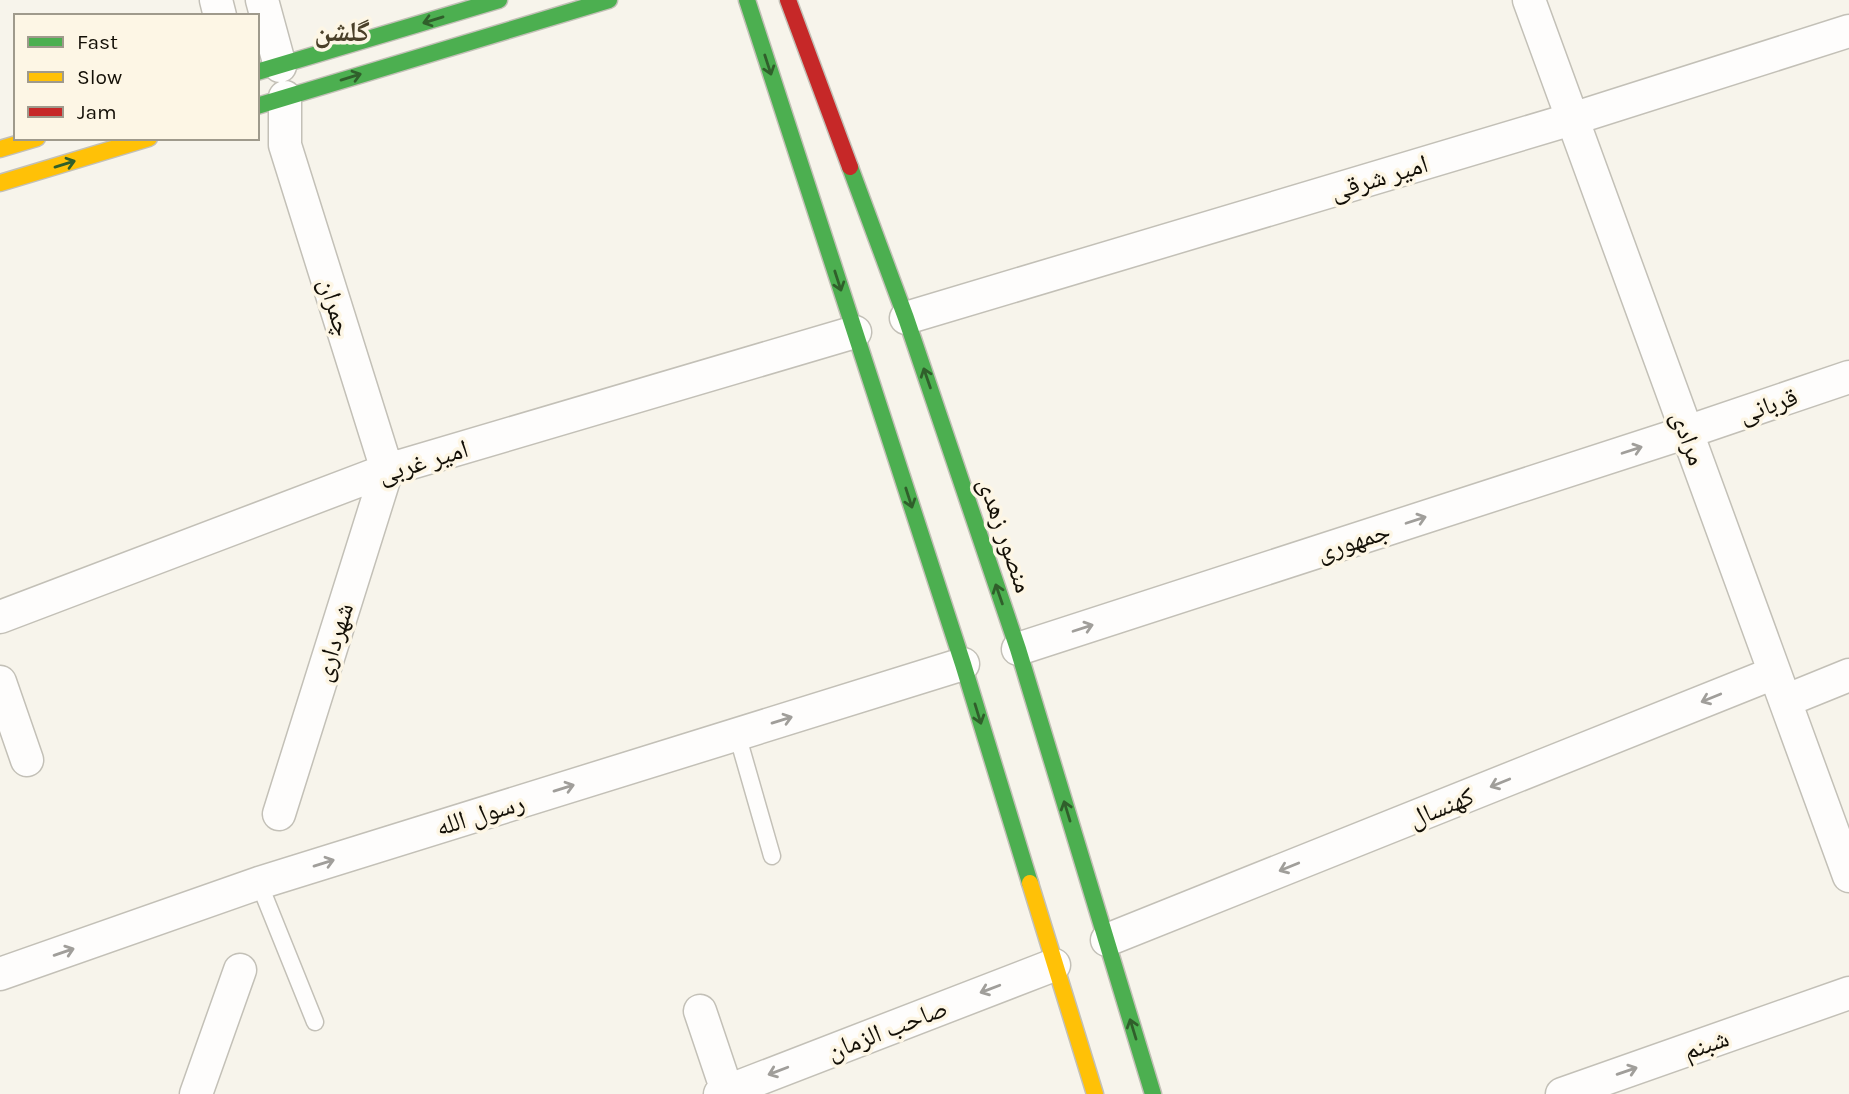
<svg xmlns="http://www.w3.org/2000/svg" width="1849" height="1094" font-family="Karla,'Noto Naskh Arabic',sans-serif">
	<rect width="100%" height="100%" fill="#f7f4eb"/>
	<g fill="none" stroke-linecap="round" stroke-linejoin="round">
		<g stroke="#c3c0b7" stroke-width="19">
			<path id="lane" d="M737 734 772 856
				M259 883 315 1022"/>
		</g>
		<g stroke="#c3c0b7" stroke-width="35">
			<path id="street" d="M216 0 220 16
				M262 0 280 66
				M1529 0 1849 876
				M906 318 1572 119 1849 31
				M0 617 387 470 855 332
				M1018 649 1687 432 1849 377
				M0 682 27 760
				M1785 701 1849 675
				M279 814 387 470 285 145V97
				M1107 940 1774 673
				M0 974 259 883 963 664
				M700 1011 727 1091
				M196 1094 240 970
				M720 1094 1054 965
				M1562 1094 1849 993"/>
		</g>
		<g stroke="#c3c0b7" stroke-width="19">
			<path id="fast" d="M747 0 963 664 1030 883
				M257 72 499 0
				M257 106 609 0
				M850 167 906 318 1018 649 1153 1094"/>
		</g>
		<g stroke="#c3c0b7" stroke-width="19">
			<path id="slow" d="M0 149 37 138
				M0 183 149 138
				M1030 883 1095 1094"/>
		</g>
		<g stroke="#c3c0b7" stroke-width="19">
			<path id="jam" d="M788 0 850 167"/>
		</g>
		<use href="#lane" stroke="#fefdfc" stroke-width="16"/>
		<use href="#street" stroke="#fefdfc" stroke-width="32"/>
		<use href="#fast" stroke="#4caf50" stroke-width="16"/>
		<use href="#slow" stroke="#ffc107" stroke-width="16"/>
		<use href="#jam" stroke="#c62828" stroke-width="16"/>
	</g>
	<defs><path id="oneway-shaft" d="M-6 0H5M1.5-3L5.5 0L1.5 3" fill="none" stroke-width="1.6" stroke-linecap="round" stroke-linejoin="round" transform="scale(1.75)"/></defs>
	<g stroke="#305f2b">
		<use href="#oneway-shaft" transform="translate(433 20) rotate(163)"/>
		<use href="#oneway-shaft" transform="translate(768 65) rotate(72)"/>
		<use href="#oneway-shaft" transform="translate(351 77) rotate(-17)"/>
		<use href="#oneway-shaft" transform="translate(65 164) rotate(-17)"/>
		<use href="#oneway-shaft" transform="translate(838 281) rotate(72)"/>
		<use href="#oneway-shaft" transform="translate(927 378) rotate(-109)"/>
		<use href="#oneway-shaft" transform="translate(909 498) rotate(72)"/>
		<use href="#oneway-shaft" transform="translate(999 594) rotate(-109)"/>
		<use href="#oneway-shaft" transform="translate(978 714) rotate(73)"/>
		<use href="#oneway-shaft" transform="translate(1067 811) rotate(-107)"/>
		<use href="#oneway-shaft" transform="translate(1133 1029) rotate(-107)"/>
	</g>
	<g stroke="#a09e9a">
		<use href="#oneway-shaft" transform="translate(1632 450) rotate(-18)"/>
		<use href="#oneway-shaft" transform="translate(1416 520) rotate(-18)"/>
		<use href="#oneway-shaft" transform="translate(1083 628) rotate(-18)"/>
		<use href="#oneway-shaft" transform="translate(1711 698) rotate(158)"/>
		<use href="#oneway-shaft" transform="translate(782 720) rotate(-17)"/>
		<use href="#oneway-shaft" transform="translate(1500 783) rotate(158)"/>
		<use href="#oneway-shaft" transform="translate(564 788) rotate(-17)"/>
		<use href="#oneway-shaft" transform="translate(324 863) rotate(-17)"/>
		<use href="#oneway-shaft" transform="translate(1289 867) rotate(158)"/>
		<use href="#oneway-shaft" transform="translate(64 952) rotate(-19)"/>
		<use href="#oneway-shaft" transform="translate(990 989) rotate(159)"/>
		<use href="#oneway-shaft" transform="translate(778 1071) rotate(159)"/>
		<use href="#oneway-shaft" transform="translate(1627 1071) rotate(-19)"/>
	</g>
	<g text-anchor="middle" stroke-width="7" stroke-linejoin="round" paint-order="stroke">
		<g font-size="26" fill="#130f06" stroke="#fdf6e5">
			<text transform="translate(1379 177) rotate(-17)" y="9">امیر شرقی</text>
			<text transform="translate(336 307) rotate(73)" y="9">چمران</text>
			<text transform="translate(1768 405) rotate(-19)" y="9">قربانی</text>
			<text transform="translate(1689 438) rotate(70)" y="9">مرادی</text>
			<text transform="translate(423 461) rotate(-17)" y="9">امیر غربی</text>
			<text transform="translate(1006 535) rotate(71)" y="9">منصور زهدی</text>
			<text transform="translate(1353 541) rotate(-18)" y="9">جمهوری</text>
			<text transform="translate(333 642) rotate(-73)" y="9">شهرداری</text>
			<text transform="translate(1441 807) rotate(-22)" y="9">کهنسال</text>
			<text transform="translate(480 814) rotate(-17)" y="9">رسول الله</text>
			<text transform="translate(887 1029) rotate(-21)" y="9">صاحب الزمان</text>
			<text transform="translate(1706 1044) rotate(-19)" y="9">شبنم</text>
		</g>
		<g font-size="28" font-weight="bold" fill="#4a4029" stroke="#fdf6e5">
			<text x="342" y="41">گلشن</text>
		</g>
	</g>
	<rect x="14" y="14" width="245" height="126" fill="#fdf6e5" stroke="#9f9a8c" stroke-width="2"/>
	<rect x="28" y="37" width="35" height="10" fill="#4caf50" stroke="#9f9a8c" stroke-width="2"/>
	<text x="77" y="49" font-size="21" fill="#130f06">Fast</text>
	<rect x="28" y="72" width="35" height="10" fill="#ffc107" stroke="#9f9a8c" stroke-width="2"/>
	<text x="77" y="84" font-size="21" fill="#130f06">Slow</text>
	<rect x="28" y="107" width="35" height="10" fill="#c62828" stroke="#9f9a8c" stroke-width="2"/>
	<text x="77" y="119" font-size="21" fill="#130f06">Jam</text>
</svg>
